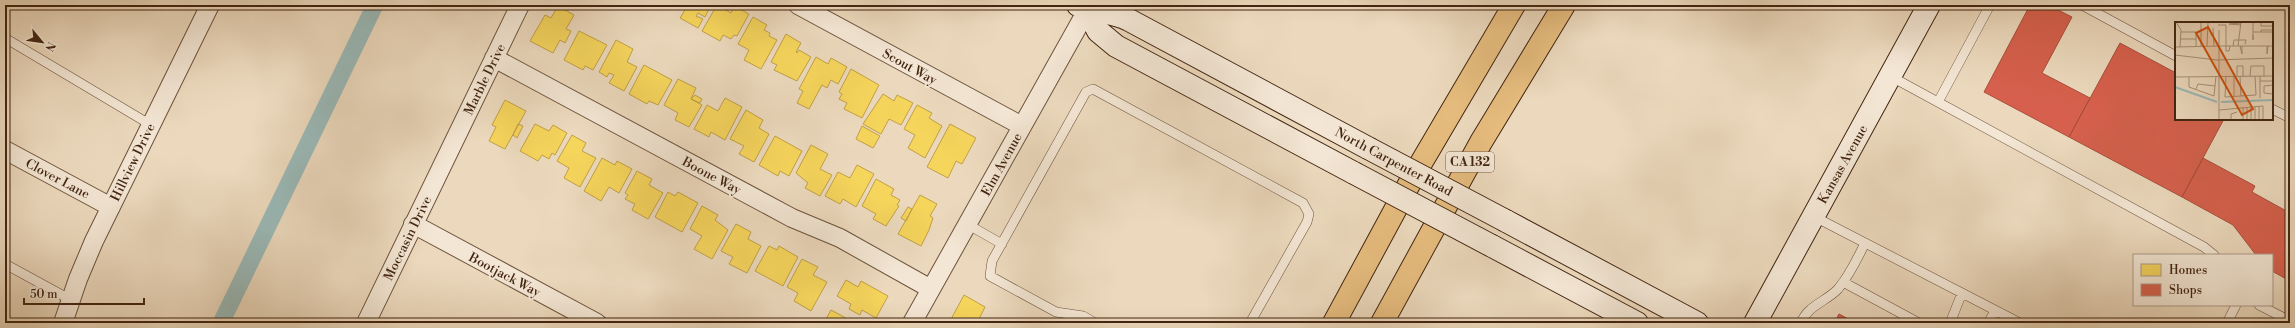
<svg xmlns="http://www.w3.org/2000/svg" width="2295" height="328" font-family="'Libre Bodoni',serif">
	<rect width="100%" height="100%" fill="#ecd9bd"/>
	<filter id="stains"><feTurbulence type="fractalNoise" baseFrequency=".005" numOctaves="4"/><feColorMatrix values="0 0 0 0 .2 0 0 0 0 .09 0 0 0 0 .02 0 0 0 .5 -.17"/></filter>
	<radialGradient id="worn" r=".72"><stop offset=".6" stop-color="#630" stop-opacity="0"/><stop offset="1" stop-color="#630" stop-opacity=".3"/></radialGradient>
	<path fill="#f6d55c" stroke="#c0a046" d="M688 5H711L705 17 698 13 696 16 703 19 698 28 680 18Z
		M717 5 731 13 734 6 749 14 737 36 734 35 731 39 723 35 720 41 702 31Z
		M558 6 574 15 566 29 571 31 565 43 560 40 553 53 530 41 545 15 551 18Z
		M753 17 767 25 764 30 770 33 769 36 777 40 761 69 744 60 749 50 738 44Z
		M579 31 607 45 593 70 585 66 583 70 564 60Z
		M786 34 801 43 796 52 797 53 799 50 811 57 797 81 774 70 777 65 771 62Z
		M616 40 633 49 627 62 637 67 624 91 609 83 614 75 609 73 607 77 599 72Z
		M816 57 828 64 831 58 847 67 838 84 831 80 827 88 822 85 809 109 797 103 803 91 799 89Z
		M644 65 672 80 658 105 649 101 647 104 629 94Z
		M851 69 879 85 862 118 844 109 847 103 839 99 842 94 839 92Z
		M678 79 696 88 691 99 702 105 689 127 675 120 678 113 664 105Z
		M883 94 894 101 897 95 913 103 901 125 889 119 881 134 863 124Z
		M695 95 702 99 700 103 691 99Z
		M725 98 742 107 725 140 711 132 709 137 694 129 707 105 718 111Z
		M505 100 526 111 505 149 489 141 496 127 492 125Z
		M917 105 932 113 929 118 942 126 925 158 908 148 915 135 904 129Z
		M746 110 763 120 759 128 769 134 754 162 739 154 744 146 730 139Z
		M518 124 523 126 517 138 513 135Z
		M535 124 549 131 553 125 567 133 555 155 552 153 549 159 542 155 538 161 520 151Z
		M950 124 976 138 962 164 956 161 948 178 927 167Z
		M862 126 880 136 873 148 856 139Z
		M572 135 586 143 582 151 596 158 580 187 564 178 569 168 557 161Z
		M775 136 802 151 789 176 780 171 778 176 759 165Z
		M811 145 828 154 820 169 832 175 820 196 805 188 808 183 796 173Z
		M602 158 615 165 617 161 632 169 619 193 609 187 601 201 584 191Z
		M857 165 874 174 856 207 843 199 840 204 825 196 838 172 850 178Z
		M637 171 652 179 649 185 663 193 648 219 632 210 635 204 625 199 628 195 625 193Z
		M876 179 894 189 891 195 900 200 897 205 899 206 886 226 873 219 876 214 862 206Z
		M668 192 675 196 678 192 698 203 682 232 655 217Z
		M920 195 937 204 930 216 933 218 929 230 921 246 898 234Z
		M702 206 718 215 715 220 728 230 712 259 694 249 702 236 690 229Z
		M908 207 912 209 906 221 901 218Z
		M736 224 751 232 748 239 761 246 747 273 729 264 733 257 721 251Z
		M769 246 777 250 779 246 798 257 783 286 755 271Z
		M802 259 818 267 813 275 827 282 811 311 794 301 798 293 787 287Z
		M846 280 858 287 861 281 888 296 876 318 862 310 860 315 849 309 851 304 837 296Z
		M964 295 985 307 977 323H949Z
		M831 310 855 323H824Z"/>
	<path fill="#d6604d" stroke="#aa4e3b" d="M2030 5H2048L2072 17 2042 73 2090 98 2069 137 1984 92Z
		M2120 43 2176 73V119H2224L2182 197 2069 137Z
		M2203 158 2255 186 2252 192 2290 213V281L2272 271V255H2256L2233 225 2182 197Z
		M1839 314 1856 323H1834Z"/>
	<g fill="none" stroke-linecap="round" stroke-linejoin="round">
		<path stroke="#9ab9b8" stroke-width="17" d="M221 323 375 5"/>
		<g stroke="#6c523c" stroke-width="10">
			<path id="lane" d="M2082 5 2176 56
				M5 38 151 125
				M1890 76 2204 247 2214 255
				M1938 102 1990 5
				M2272 109 2290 118
				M1813 216 2020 323
				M967 224 1002 244
				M5 264 71 300
				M1843 282 1919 323
				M2259 305 2290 321
				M1095 323 1083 316 1056 312 990 276 992 261 1086 92 1093 89 1303 203 1309 214 1307 222 1250 323
				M1801 323C1807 306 1827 301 1838 289 1850 275 1857 259 1865 243
				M1950 323 1962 293
				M1988 323 1995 311
				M2227 323 2236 305"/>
		</g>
		<g stroke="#6c523c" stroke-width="20">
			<path id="street" d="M798 5 1022 126
				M494 58 792 218 840 238 931 289
				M5 150 111 207
				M413 224 597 323
				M63 323 78 279 94 241 210 5
				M366 323 520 5
				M912 323 1090 5"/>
		</g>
		<g stroke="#422511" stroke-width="24">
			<path id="secondary" d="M1078 5C1093 13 1111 11 1129 20L1368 148
				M1087 10 1098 31 1116 46 1354 173
				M1506 221 1697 323
				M1492 246 1637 323
				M1755 323 1929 5"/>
		</g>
		<g stroke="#422511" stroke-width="24">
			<path id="highway" d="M1334 323 1414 175 1514 5
				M1382 323 1481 142 1564 5"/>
		</g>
		<use href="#lane" stroke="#f3e6d4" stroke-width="9"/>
		<use href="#street" stroke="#f3e6d4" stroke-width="18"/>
		<use href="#secondary" stroke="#f3e6d4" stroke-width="22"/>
		<use href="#highway" stroke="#e6bc7e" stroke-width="22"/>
		<g stroke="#422511" stroke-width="24" stroke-linecap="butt">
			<path id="secondary-bridge" d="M1368 148 1506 221
				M1354 173 1492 246"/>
		</g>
		<use href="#secondary-bridge" stroke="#f3e6d4" stroke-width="22"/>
	</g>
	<g text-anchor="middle" stroke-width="4" stroke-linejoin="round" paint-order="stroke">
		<rect fill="#f3e6d4" stroke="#775f4c" stroke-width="1" x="1446" y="152" width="48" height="20" rx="3"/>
		<g font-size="12" font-weight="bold" fill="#422511">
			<text x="1470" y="166">CA 132</text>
		</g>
		<g font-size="13" fill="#422511" stroke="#f3e6d4">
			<text transform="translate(910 66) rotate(29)" y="5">Scout Way</text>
			<text transform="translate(484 79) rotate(-64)" y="5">Marble Drive</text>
			<text transform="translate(1394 161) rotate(28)" y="5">North Carpenter Road</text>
			<text transform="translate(132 162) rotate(-64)" y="5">Hillview Drive</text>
			<text transform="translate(1001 164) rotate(-61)" y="5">Elm Avenue</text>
			<text transform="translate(1842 164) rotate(-61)" y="5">Kansas Avenue</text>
			<text transform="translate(712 175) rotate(28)" y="5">Boone Way</text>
			<text transform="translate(58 178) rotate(28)" y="5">Clover Lane</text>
			<text transform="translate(407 238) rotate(-64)" y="5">Moccasin Drive</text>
			<text transform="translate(505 274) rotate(28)" y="5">Bootjack Way</text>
		</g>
	</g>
	<g transform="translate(2175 22)">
		<rect width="98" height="98" fill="#ecd9bd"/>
		<path fill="none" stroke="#9ab9b8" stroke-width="2" d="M0 65 42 80M46 80 98 78"/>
		<path fill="none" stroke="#a89178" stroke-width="1" d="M1 0 6 8 5 25M26 0V24M78 0V10H98M86 0V4H98M43 3H51V29H54L55 24M66 3 54 2 66 1M38 6 39 24M44 8V98M6 10H21V24M86 10V8H98M78 13V18V10M6 17H21M32 24 33 0M46 24H98M58 24 59 18H71L70 22M63 24 66 0M65 24 67 32V24M92 24V32L93 24M0 25 46 24M0 33 42 38 98 36M51 54 50 75 81 73 80 54M59 54V74M62 54V44H68V54M65 54 66 74M75 54 76 44H89V54M85 54V59H98M0 55 98 54M14 55V65L39 74 41 54M85 59V76M98 63 89 64V71L98 72M21 67 23 62 40 64M80 84V98M72 85V98M76 85V98M44 88 88 84V98M56 98V92L62 90M68 98V85M84 98V84"/>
		<path fill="#cf510d" fill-opacity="0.15" stroke="#cf510d" stroke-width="2" d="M33 5 78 87 67 93 21 11Z"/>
		<rect width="98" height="98" fill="none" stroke="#422511" stroke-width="2"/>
	</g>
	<rect width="2295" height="328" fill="none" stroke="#ecd9bd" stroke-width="20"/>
	<rect x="6" y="6" width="2283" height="316" fill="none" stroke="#422511" stroke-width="2"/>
	<rect x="10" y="10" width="2275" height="308" fill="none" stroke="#422511"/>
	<rect x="2133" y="254" width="140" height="52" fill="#f3e6d4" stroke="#ac9986"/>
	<rect x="2141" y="264" width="20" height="12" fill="#f6d55c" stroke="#ac9986"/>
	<text x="2169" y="274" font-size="12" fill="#422511">Homes</text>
	<rect x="2141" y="284" width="20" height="12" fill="#d6604d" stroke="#ac9986"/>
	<text x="2169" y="294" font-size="12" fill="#422511">Shops</text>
	<g transform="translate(42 42) rotate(119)" stroke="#f3e6d4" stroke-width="3" paint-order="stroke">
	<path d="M0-3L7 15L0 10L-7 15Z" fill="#422511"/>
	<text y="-6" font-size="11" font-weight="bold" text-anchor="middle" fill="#422511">N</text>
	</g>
	<path d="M24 298v6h120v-6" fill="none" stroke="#422511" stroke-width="2"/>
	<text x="30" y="298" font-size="12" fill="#422511" stroke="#f3e6d4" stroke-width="3" paint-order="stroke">50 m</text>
	<rect width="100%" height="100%" filter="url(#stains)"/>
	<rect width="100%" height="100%" fill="url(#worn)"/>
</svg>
